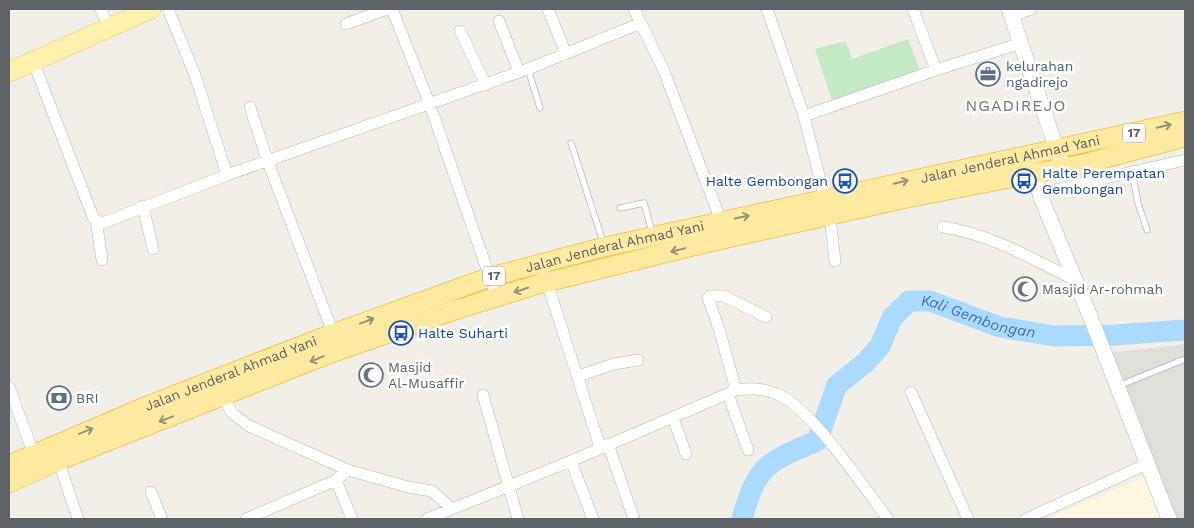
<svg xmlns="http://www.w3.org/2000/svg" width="1194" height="528" font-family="'Work Sans',sans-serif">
	<rect width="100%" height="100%" fill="#f1efe8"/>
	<path fill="#fef7e0" d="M1146 476 1164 519H1049V518Z"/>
	<path fill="#e0deda" d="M1185 344V519H1174L1110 353Z"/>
	<path fill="#c5e8c5" d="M908 39 921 74 833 104 815 49 846 41 852 59Z"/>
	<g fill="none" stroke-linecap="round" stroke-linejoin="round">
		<path stroke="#aadaff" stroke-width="21" id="s1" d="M742 519C757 465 767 462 817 441L837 385 865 363 880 346 892 318 909 301H930L1000 327 1054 336 1114 335 1185 330"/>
		<g stroke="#b5b8bc" stroke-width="7">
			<path id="service" d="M528 69 540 108
				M571 143 604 245
				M1132 172 1138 203 1147 230
				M620 208 644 203 653 235
				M1118 386 1185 359"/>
		</g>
		<g stroke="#b5b8bc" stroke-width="12">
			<path id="minor" d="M101 9 109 28
				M168 9 195 75 227 175
				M392 9 430 105 497 298
				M548 9 566 54
				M634 9 664 71 721 221
				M767 9 804 116
				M1012 16 1031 9
				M499 21 519 72
				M346 24 387 9
				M460 31 486 85
				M33 61 93 217 99 223H103L227 175 528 69 641 23
				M936 70 1021 43
				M250 107 268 162 333 333
				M1040 193 1185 160
				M825 199 804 116 936 70 913 9
				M143 206 153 249
				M830 217 835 261
				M96 220 102 260
				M943 227C990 234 1033 259 1075 280
				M545 276 600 447
				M578 376 614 364 638 360
				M9 387 36 460
				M736 390 719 329 708 298 710 296H724L766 317
				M911 392 968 519
				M728 394 748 450
				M483 395 518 519
				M223 397 232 413 249 426 348 470 408 487 432 491 452 509
				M673 418 686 454
				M608 444 634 519
				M57 457 78 519
				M571 461 593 519
				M336 480 352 519
				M151 492 162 519
				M246 519 336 480 348 470
				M427 519 571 461 736 390C749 388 765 389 777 394 811 407 864 488 888 519
				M1026 519 1147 464"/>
		</g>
		<g stroke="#b5b8bc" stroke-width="16">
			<path id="tertiary" d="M1009 9 1060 159
				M1030 163 1042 200 1090 316 1169 519"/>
		</g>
		<g stroke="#f2c960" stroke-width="20">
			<path id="primary" d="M9 72 151 9"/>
		</g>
		<g stroke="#f9ab00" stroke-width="20">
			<g id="trunk">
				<path id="s2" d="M9 465 149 405 321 338 490 277 604 247 1185 121"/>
				<path d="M9 483 58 461 329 354 452 311 539 284 706 243 903 199 1087 163 1185 137"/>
			</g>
		</g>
		<use href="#service" stroke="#fff" stroke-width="5.5"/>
		<use href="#minor" stroke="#fff" stroke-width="11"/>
		<use href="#tertiary" stroke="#fff" stroke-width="15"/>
		<use href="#primary" stroke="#fff2af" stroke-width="19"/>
		<use href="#trunk" stroke="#feeaa1" stroke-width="19"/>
	</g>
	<defs><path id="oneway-shaft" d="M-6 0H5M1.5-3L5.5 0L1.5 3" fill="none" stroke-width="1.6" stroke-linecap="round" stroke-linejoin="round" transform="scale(1.25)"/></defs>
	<g stroke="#97927c">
		<use href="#oneway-shaft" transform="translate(1164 126) rotate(-13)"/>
		<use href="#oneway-shaft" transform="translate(901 182) rotate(-13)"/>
		<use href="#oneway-shaft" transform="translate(742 217) rotate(-12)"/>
		<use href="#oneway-shaft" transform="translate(678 250) rotate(166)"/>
		<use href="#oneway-shaft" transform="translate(521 290) rotate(162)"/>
		<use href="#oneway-shaft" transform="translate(367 321) rotate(-21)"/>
		<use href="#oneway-shaft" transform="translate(317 359) rotate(158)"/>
		<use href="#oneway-shaft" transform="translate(166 419) rotate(159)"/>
		<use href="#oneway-shaft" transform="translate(86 431) rotate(-22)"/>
	</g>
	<defs>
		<g id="office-ring" transform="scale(1.25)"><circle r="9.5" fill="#fff" stroke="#5c6f8a" stroke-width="1.5"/><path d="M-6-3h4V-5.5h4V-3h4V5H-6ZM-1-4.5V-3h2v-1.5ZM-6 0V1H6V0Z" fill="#5c6f8a"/></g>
		<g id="bus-ring" transform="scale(1.25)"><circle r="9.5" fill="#fff" stroke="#1a4fb4" stroke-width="1.5"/><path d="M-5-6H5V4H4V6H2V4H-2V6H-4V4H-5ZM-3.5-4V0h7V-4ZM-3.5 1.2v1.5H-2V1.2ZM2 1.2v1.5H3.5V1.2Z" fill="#1a4fb4"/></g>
		<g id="mosque-ring" transform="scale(1.25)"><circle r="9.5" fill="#fff" stroke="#6b7280" stroke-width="1.5"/><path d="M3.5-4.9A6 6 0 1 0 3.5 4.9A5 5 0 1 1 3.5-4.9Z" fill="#6b7280"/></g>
		<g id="bank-ring" transform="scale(1.25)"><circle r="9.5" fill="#fff" stroke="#5c6f8a" stroke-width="1.5"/><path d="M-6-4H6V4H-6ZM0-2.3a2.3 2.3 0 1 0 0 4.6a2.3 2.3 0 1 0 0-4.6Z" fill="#5c6f8a"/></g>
	</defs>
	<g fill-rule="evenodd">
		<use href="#office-ring" x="988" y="74"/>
		<use href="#bus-ring" x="845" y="181"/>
		<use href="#bus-ring" x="1024" y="181"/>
		<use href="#mosque-ring" x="1025" y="289"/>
		<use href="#bus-ring" x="401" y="333"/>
		<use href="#mosque-ring" x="371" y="375"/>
		<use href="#bank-ring" x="59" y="398"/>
	</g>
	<g text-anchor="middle" stroke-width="5" stroke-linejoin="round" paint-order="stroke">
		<g fill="#fff" stroke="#8f9295" stroke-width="1">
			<rect x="1123" y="123.5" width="22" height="19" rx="4"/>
			<rect x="483" y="266.5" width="22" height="19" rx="4"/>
		</g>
		<g font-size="12" font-weight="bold" fill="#5f6368">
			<text x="1134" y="137">17</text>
			<text x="494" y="280">17</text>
		</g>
		<g font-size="14" fill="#4e5e75" stroke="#fff" text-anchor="start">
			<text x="1006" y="71">kelurahan<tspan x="1006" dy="16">ngadirejo</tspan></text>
			<text x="76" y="403">BRI</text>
		</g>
		<g font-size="14" fill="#5f6368" stroke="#fff">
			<text dy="5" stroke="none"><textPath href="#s2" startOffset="1050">Jalan Jenderal Ahmad Yani</textPath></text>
			<text dy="5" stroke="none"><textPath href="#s2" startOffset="645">Jalan Jenderal Ahmad Yani</textPath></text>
			<text dy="5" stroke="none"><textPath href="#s2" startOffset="240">Jalan Jenderal Ahmad Yani</textPath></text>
		</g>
		<g font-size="14" fill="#164399" stroke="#fff" text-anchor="start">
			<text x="1042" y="178">Halte Perempatan<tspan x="1042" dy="16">Gembongan</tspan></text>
			<text x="828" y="186" text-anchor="end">Halte Gembongan</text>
			<text x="418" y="338">Halte Suharti</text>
		</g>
		<g font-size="14" fill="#5b616d" stroke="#fff" text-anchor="start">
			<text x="1042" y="294">Masjid Ar-rohmah</text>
			<text x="388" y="372">Masjid<tspan x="388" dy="16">Al-Musaffir</tspan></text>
		</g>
		<g font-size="15" font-style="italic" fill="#4174aa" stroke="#fff">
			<text dy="5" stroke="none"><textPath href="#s1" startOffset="359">Kali Gembongan</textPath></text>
		</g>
		<g font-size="16" letter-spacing="1" fill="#70757a" stroke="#fff">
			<text x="1016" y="111">NGADIREJO</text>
		</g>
	</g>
	<rect width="1194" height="528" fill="none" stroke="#5f6368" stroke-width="20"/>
</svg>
